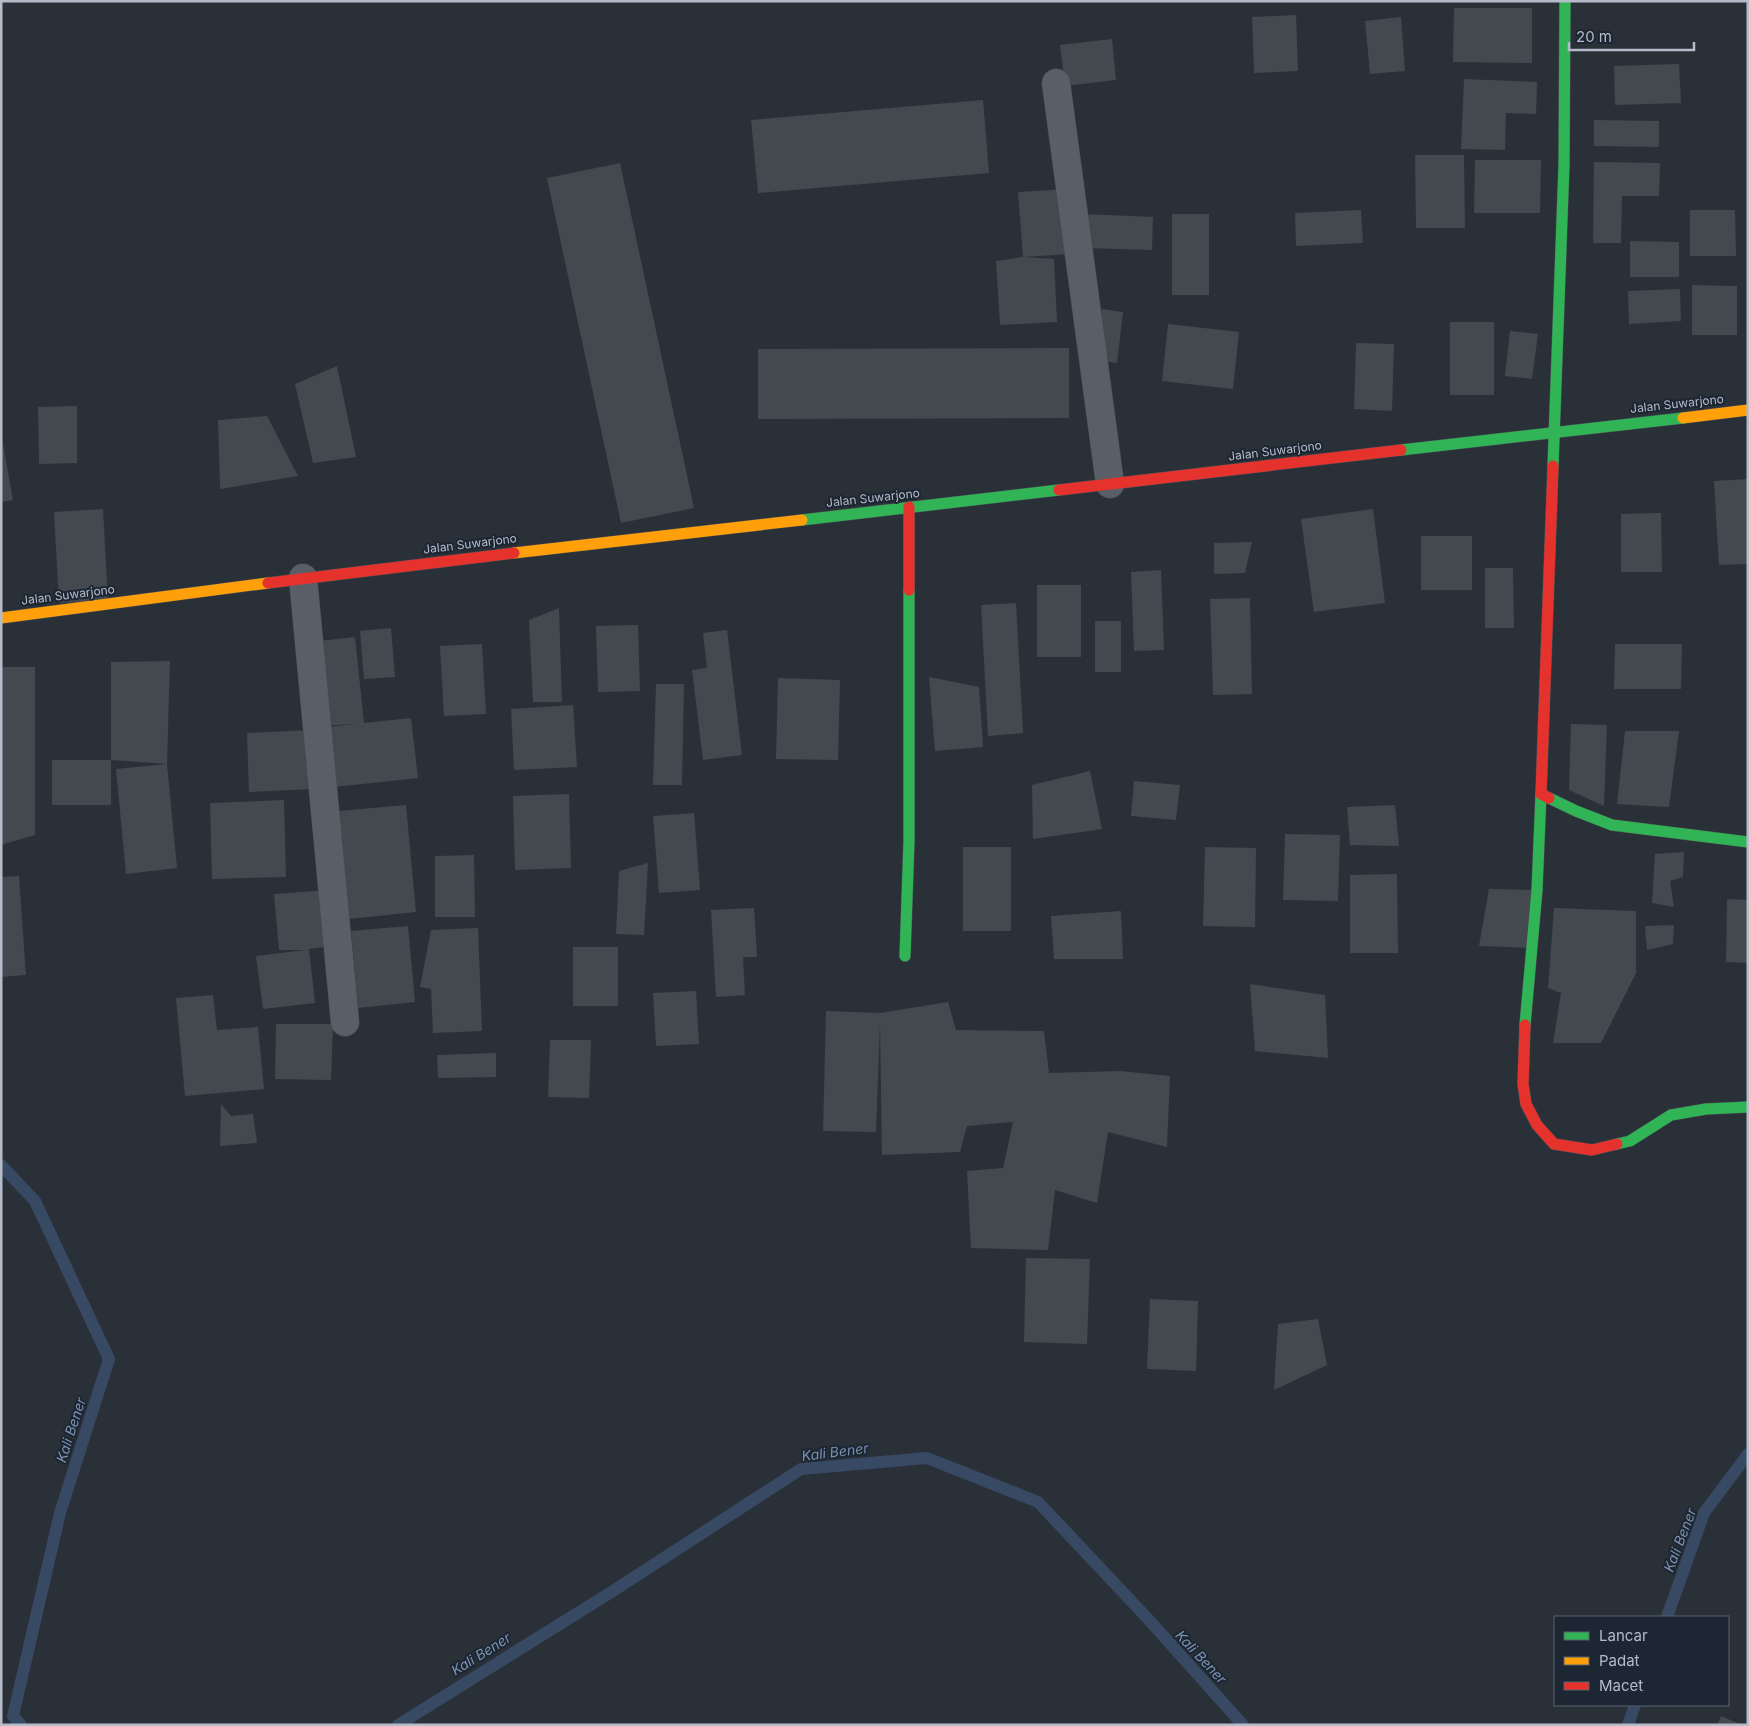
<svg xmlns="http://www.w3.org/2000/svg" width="1749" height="1726" font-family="Inter,sans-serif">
	<rect width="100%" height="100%" fill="#2a3038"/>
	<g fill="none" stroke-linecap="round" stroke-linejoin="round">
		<path stroke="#384963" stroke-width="12" d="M1 1165 35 1201 109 1359 60 1513 13 1716 21 1725
			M1667 1617 1704 1513 1748 1454
			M398 1725 613 1591 801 1469 927 1458 1038 1502 1149 1620 1243 1725
			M1628 1725 1635 1705"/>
	</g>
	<path fill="#444950" d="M1454 8H1532V63L1453 62Z
		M1296 15 1298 71 1254 73 1252 17Z
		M1401 17 1405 71 1370 74 1365 21Z
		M1112 39 1116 80 1065 86 1060 45Z
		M1679 64 1681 103 1615 105 1614 66Z
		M1464 79 1537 82 1536 114 1506 113 1505 150 1461 149Z
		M983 100 989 173 758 193 751 120Z
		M1594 120 1659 121V147L1594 146Z
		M1415 155H1464L1465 228H1416Z
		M1475 160H1541L1540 213H1474Z
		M1594 162 1660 163 1659 196H1622L1621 243H1593Z
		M620 163 694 508 621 523 547 178Z
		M1065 189 1069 254 1024 257 1054 259 1057 322 1000 325 996 261 1023 257 1018 192Z
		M1361 210 1363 243 1296 246 1295 213Z
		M1690 210H1735L1736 256H1690Z
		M1084 214 1153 217 1152 250 1083 248Z
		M1172 214H1209V295H1172Z
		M1630 241 1679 242V277H1630Z
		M1692 285 1737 286V335H1692Z
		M1680 289 1681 321 1629 324 1628 291Z
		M1102 309 1123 312 1117 363 1096 360Z
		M1450 322H1494V395H1450Z
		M1168 324 1239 332 1233 389 1162 381Z
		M1510 331 1538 334 1532 379 1505 376Z
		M1356 343 1394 344 1392 411 1354 409Z
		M1069 348V418L758 419V349Z
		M337 366 356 457 313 463 295 384Z
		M77 406V463L39 464 38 407Z
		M267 416 298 476 220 489 218 420Z
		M1 433 13 500 1 502Z
		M1748 479V564L1719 565 1714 481Z
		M103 509 108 601 59 603 54 512Z
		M1373 509 1385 603 1314 612 1301 519Z
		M1661 513 1662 572H1621V514Z
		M1421 536H1472V590H1421Z
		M1252 542 1245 573 1214 574V543Z
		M1485 568H1513L1514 628H1485Z
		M1161 570 1164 650 1134 651 1131 572Z
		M1037 585H1081V657H1037Z
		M1250 598 1252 694 1213 695 1210 599Z
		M1016 603 1023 733 988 736 981 605Z
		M559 608 562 702H533L529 620Z
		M1095 621H1121V672H1095Z
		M638 625 640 691 598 692 596 626Z
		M391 628 395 677 364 679 360 631Z
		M727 630 742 755 703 760 692 670 707 668 703 633Z
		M355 637 364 723 411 718 418 778 335 787 328 727 355 724 318 726 310 642Z
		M482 644 486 714 444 716 440 646Z
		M1615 644H1682L1681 689H1614Z
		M170 661 167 764 111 760V805H52V760H111V662Z
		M1 667H35V835L1 845Z
		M929 677 979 687 983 747 935 751Z
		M778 678 840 680 838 760 776 759Z
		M656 684H684L682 785H653Z
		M573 705 577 767 514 770 511 709Z
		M1571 724 1607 725 1604 806 1569 790Z
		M310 730 312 789 249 792 247 733Z
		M1625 731H1679L1669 807 1617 804Z
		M167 764 177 868 126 874 116 769Z
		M1090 771 1102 829 1033 839 1032 785Z
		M1134 781 1180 785 1176 820 1131 816Z
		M569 794 571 868 515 870 513 796Z
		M284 800 286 877 212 879 210 803Z
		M406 805 416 912 349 919 339 811Z
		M1395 805 1399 846 1350 845 1347 807Z
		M694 813 700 890 659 893 653 816Z
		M1285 834 1340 835 1338 901 1283 900Z
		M963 847H1011V931H963Z
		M1205 847 1256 848 1255 927 1203 926Z
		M1684 852 1683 877 1670 881 1674 907 1652 903 1655 854Z
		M474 855 475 917H435V856Z
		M648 863 644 935 616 934 619 871Z
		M1397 874 1398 953H1350V875Z
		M19 876 26 975 1 977V877Z
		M1489 889 1534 890 1530 948 1479 946Z
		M329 890 333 946 309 949 315 1003 263 1009 256 956 305 950H279L274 894Z
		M1727 899 1748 900V963L1726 962Z
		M754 908 757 957H743L745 995 716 997 711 910Z
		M1554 908 1636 911V973L1601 1043H1553L1561 993 1548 988Z
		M1121 911 1123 959H1054L1051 916Z
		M1674 925 1673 944 1647 950 1645 926Z
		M408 926 415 1002 358 1008 351 931Z
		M478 928 482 1031 433 1033 431 989 420 987 431 930Z
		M573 947H618V1006H573Z
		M1250 984 1325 995 1328 1058 1255 1051Z
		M696 991 699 1044 656 1046 653 993Z
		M213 995 217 1030 258 1027 264 1089 185 1096 176 998Z
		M948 1002 956 1030 1044 1031 1049 1073 1120 1071 1170 1076 1167 1147 1108 1132 1097 1203 1055 1190 1048 1250 971 1248 967 1171 1003 1168 1013 1122 967 1126 960 1152 882 1155 880 1023 876 1132 823 1131 826 1011 880 1013Z
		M276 1024H333L331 1080 275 1079Z
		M550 1040H591L589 1098 548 1097Z
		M496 1053V1077L438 1078 437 1055Z
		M221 1104 231 1116 253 1114 257 1143 220 1146Z
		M1026 1258 1090 1259 1087 1344 1024 1342Z
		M1150 1299 1198 1301 1196 1371 1147 1369Z
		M1318 1319 1327 1365 1274 1390 1278 1324Z
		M1721 1716 1742 1725H1717Z"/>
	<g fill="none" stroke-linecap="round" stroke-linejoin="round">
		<g stroke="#484c53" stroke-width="29">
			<path id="street" d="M1056 83 1110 484
				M303 578 345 1022"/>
		</g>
		<g stroke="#484c53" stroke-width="12">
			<path id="fast" d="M1401 450 1683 418
				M1553 466 1564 165 1565 1
				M802 520 1059 490
				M1549 798 1576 811 1612 825 1748 842
				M905 956 909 841V590
				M1525 1025 1537 890 1541 794
				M1617 1144 1630 1141 1671 1115 1706 1109 1748 1107"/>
		</g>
		<g stroke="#484c53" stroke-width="12">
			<path id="slow" d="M1683 418 1748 410
				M514 553 802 520
				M1 618 268 583"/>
		</g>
		<g stroke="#484c53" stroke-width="12">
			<path id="jam" d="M1059 490 1401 450
				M909 507V590
				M268 583 514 553
				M1549 798 1541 794 1553 466
				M1525 1025 1523 1084 1526 1104 1537 1125 1554 1144 1592 1150 1617 1144"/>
		</g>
		<use href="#street" stroke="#5a5e66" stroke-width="28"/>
		<use href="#fast" stroke="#30b455" stroke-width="11"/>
		<use href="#slow" stroke="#ff9f0a" stroke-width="11"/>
		<use href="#jam" stroke="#e5322d" stroke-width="11"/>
	</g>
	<g text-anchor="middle" stroke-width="4" stroke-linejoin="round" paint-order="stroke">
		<g font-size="12" fill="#b4bcc9" stroke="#1d2633">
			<text transform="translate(1677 404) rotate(-6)" y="4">Jalan Suwarjono</text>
			<text transform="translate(1275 451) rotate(-7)" y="4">Jalan Suwarjono</text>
			<text transform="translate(873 498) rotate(-6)" y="4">Jalan Suwarjono</text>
			<text transform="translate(470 544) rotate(-7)" y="4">Jalan Suwarjono</text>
			<text transform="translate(68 595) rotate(-7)" y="4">Jalan Suwarjono</text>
		</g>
		<g font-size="14" font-style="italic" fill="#7c92b1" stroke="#1d2633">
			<text transform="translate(71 1430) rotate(-72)" y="5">Kali Bener</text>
			<text transform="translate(835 1452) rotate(-7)" y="5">Kali Bener</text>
			<text transform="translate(1680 1540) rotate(-69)" y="5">Kali Bener</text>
			<text transform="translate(481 1654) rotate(-32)" y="5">Kali Bener</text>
			<text transform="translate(1201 1657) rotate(47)" y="5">Kali Bener</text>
		</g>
	</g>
	<rect width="1749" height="1726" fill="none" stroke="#b4bcc9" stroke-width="5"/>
	<rect x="1554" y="1616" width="175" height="90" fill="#1d2633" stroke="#59626f"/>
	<rect x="1564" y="1632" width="25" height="8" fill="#30b455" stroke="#59626f"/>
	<text x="1599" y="1641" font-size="15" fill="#b4bcc9">Lancar</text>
	<rect x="1564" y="1657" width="25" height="8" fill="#ff9f0a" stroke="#59626f"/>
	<text x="1599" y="1666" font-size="15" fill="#b4bcc9">Padat</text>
	<rect x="1564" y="1682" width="25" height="8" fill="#e5322d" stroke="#59626f"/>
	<text x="1599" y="1691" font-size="15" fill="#b4bcc9">Macet</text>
	<path d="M1569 42v8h125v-8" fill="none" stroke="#b4bcc9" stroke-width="2.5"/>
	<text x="1576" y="42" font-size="15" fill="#b4bcc9" stroke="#1d2633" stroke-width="4" paint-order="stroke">20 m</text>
</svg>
